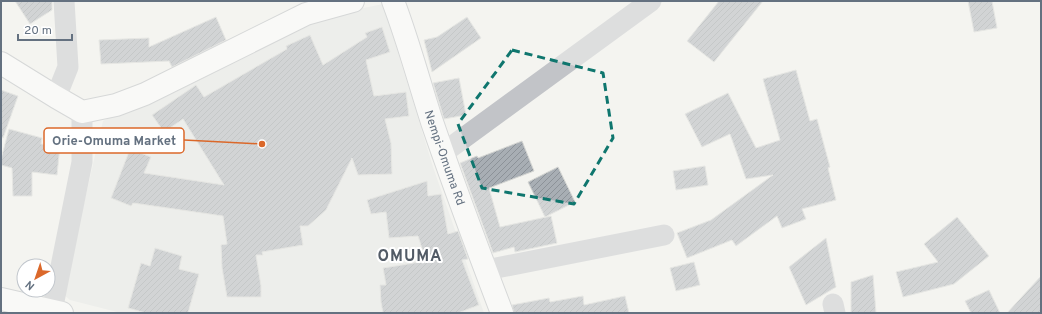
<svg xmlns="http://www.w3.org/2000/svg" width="1042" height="314" font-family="Overpass,sans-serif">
	<defs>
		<pattern id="building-hatch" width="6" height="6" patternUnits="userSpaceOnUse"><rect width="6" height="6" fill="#a8aeb4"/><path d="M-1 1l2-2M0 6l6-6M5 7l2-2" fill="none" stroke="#8c9298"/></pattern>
	</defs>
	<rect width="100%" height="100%" fill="#f4f4f0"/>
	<path fill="#e4e6e4" d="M383 4 433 167 484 313H121L70 300 63 294 103 121 114 115 153 103 330 15Z"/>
	<path fill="url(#building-hatch)" stroke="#d5d6d3" d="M15 1H52V10L30 24Z
		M719 1H763L714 62 687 41Z
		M968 1H992L997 28 974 32Z
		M216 17 226 40 172 67 169 61 101 64 99 40 149 38V47Z
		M467 17 481 38 432 72 424 40 437 37Z
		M382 27 390 52 366 60 374 96 406 92 409 116 385 119 391 143 392 174 358 175 352 158 326 210 308 226H300L303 245 262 252 263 255H256L261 286V297H227L222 268 221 245 227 244 223 216 133 203 131 206 111 198 130 149 151 157 144 173 224 185 183 119 164 132 152 115 196 85 204 97 287 49 286 46 310 35 323 65 367 37 365 33Z
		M796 70 810 121 817 119 830 167 828 168 836 200 802 209 806 219 782 228 777 216 736 246 732 240 687 258 677 233 711 220 773 175 746 179 730 134 702 147 685 114 728 93 756 148 780 140 763 79Z
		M459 78 466 115 444 119 433 83Z
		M1 90 18 96 3 138 1 137Z
		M9 129 42 138 41 144 60 146 57 175 32 172V196H13L12 168 1 165V159Z
		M522 141 534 171 489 188 500 227 551 216 557 243 515 252 514 247 493 253 460 163 477 156 478 158Z
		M705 166 708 185 676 190 673 171Z
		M558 167 575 202 545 217 528 182Z
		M427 181 428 196 441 194 448 234 458 231 468 259 462 260 479 305 458 313H383L381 302 380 285H386L383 268 426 261 418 236 389 238 386 212 371 214 367 200Z
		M957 217 989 256 954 284 903 297 896 272 938 262 924 244Z
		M826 238 836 287 806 305 789 267Z
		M155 248 182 256 179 269 199 274 188 313H146L128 308 141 263 150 266Z
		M694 262 700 285 676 291 670 268Z
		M873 275 876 313H851V282Z
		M1041 276V313H1007Z
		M989 290 1000 313H971L965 301Z
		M583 296 584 305 625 296 629 313H514L512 305 549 298 550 302Z"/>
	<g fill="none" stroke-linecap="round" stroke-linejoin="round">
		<g stroke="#b2b6ba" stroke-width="24">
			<g id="secondary">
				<path id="s1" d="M393 1C408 40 419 82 432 122 454 186 478 250 502 313"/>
				<path d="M1 63 56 97 82 112 116 105 145 94 306 14 353 1"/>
				<path d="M1 299 62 313"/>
			</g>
		</g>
		<path stroke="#c2c4c8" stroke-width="21" d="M56 97 68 67 64 1
			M443 153 651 1
			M486 270 664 235
			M833 304 835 313
			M52 311 82 162V112"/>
		<use href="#secondary" stroke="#fff" stroke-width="22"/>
	</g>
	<path d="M0 0H1042V314H0ZM512 50 603 73 613 138 574 204 482 188 458 124Z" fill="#f4f4f0" fill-opacity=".55" fill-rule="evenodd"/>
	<path fill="none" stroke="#0f766e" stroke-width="3" stroke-dasharray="8 5" stroke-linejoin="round" d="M512 50 603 73 613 138 574 204 482 188 458 124Z"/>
	<g text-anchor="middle" stroke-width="4" stroke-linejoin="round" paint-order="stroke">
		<g font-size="12" fill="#647180" stroke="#fff">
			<text dy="4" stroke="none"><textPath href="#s1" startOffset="165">Nempi-Omuma Rd</textPath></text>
		</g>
		<g font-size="16" font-weight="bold" letter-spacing="1" fill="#525b66" stroke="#fff">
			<text x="410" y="261">OMUMA</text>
		</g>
	</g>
	<path fill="none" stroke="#db682a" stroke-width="1.5" d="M262 144L184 140"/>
	<circle fill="#db682a" stroke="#fff" stroke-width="1.5" cx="262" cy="144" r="4"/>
	<rect fill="#fff" stroke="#db682a" stroke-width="1.5" x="44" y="128" width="140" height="25" rx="4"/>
	<g font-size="13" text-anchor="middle" font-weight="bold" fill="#647180">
		<text x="114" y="145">Orie-Omuma Market</text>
	</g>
	<rect width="1042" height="314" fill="none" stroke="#647180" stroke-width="4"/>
	<g transform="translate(36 278) rotate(220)"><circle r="19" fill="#ffffff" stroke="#c1c6cc"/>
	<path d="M0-3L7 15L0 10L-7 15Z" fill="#db682a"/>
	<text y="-6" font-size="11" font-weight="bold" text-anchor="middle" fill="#647180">N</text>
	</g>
	<path d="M18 34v6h54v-6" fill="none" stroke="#647180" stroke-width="2"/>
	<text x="24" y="34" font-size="12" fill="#647180" stroke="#ffffff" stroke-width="3" paint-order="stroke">20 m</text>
</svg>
